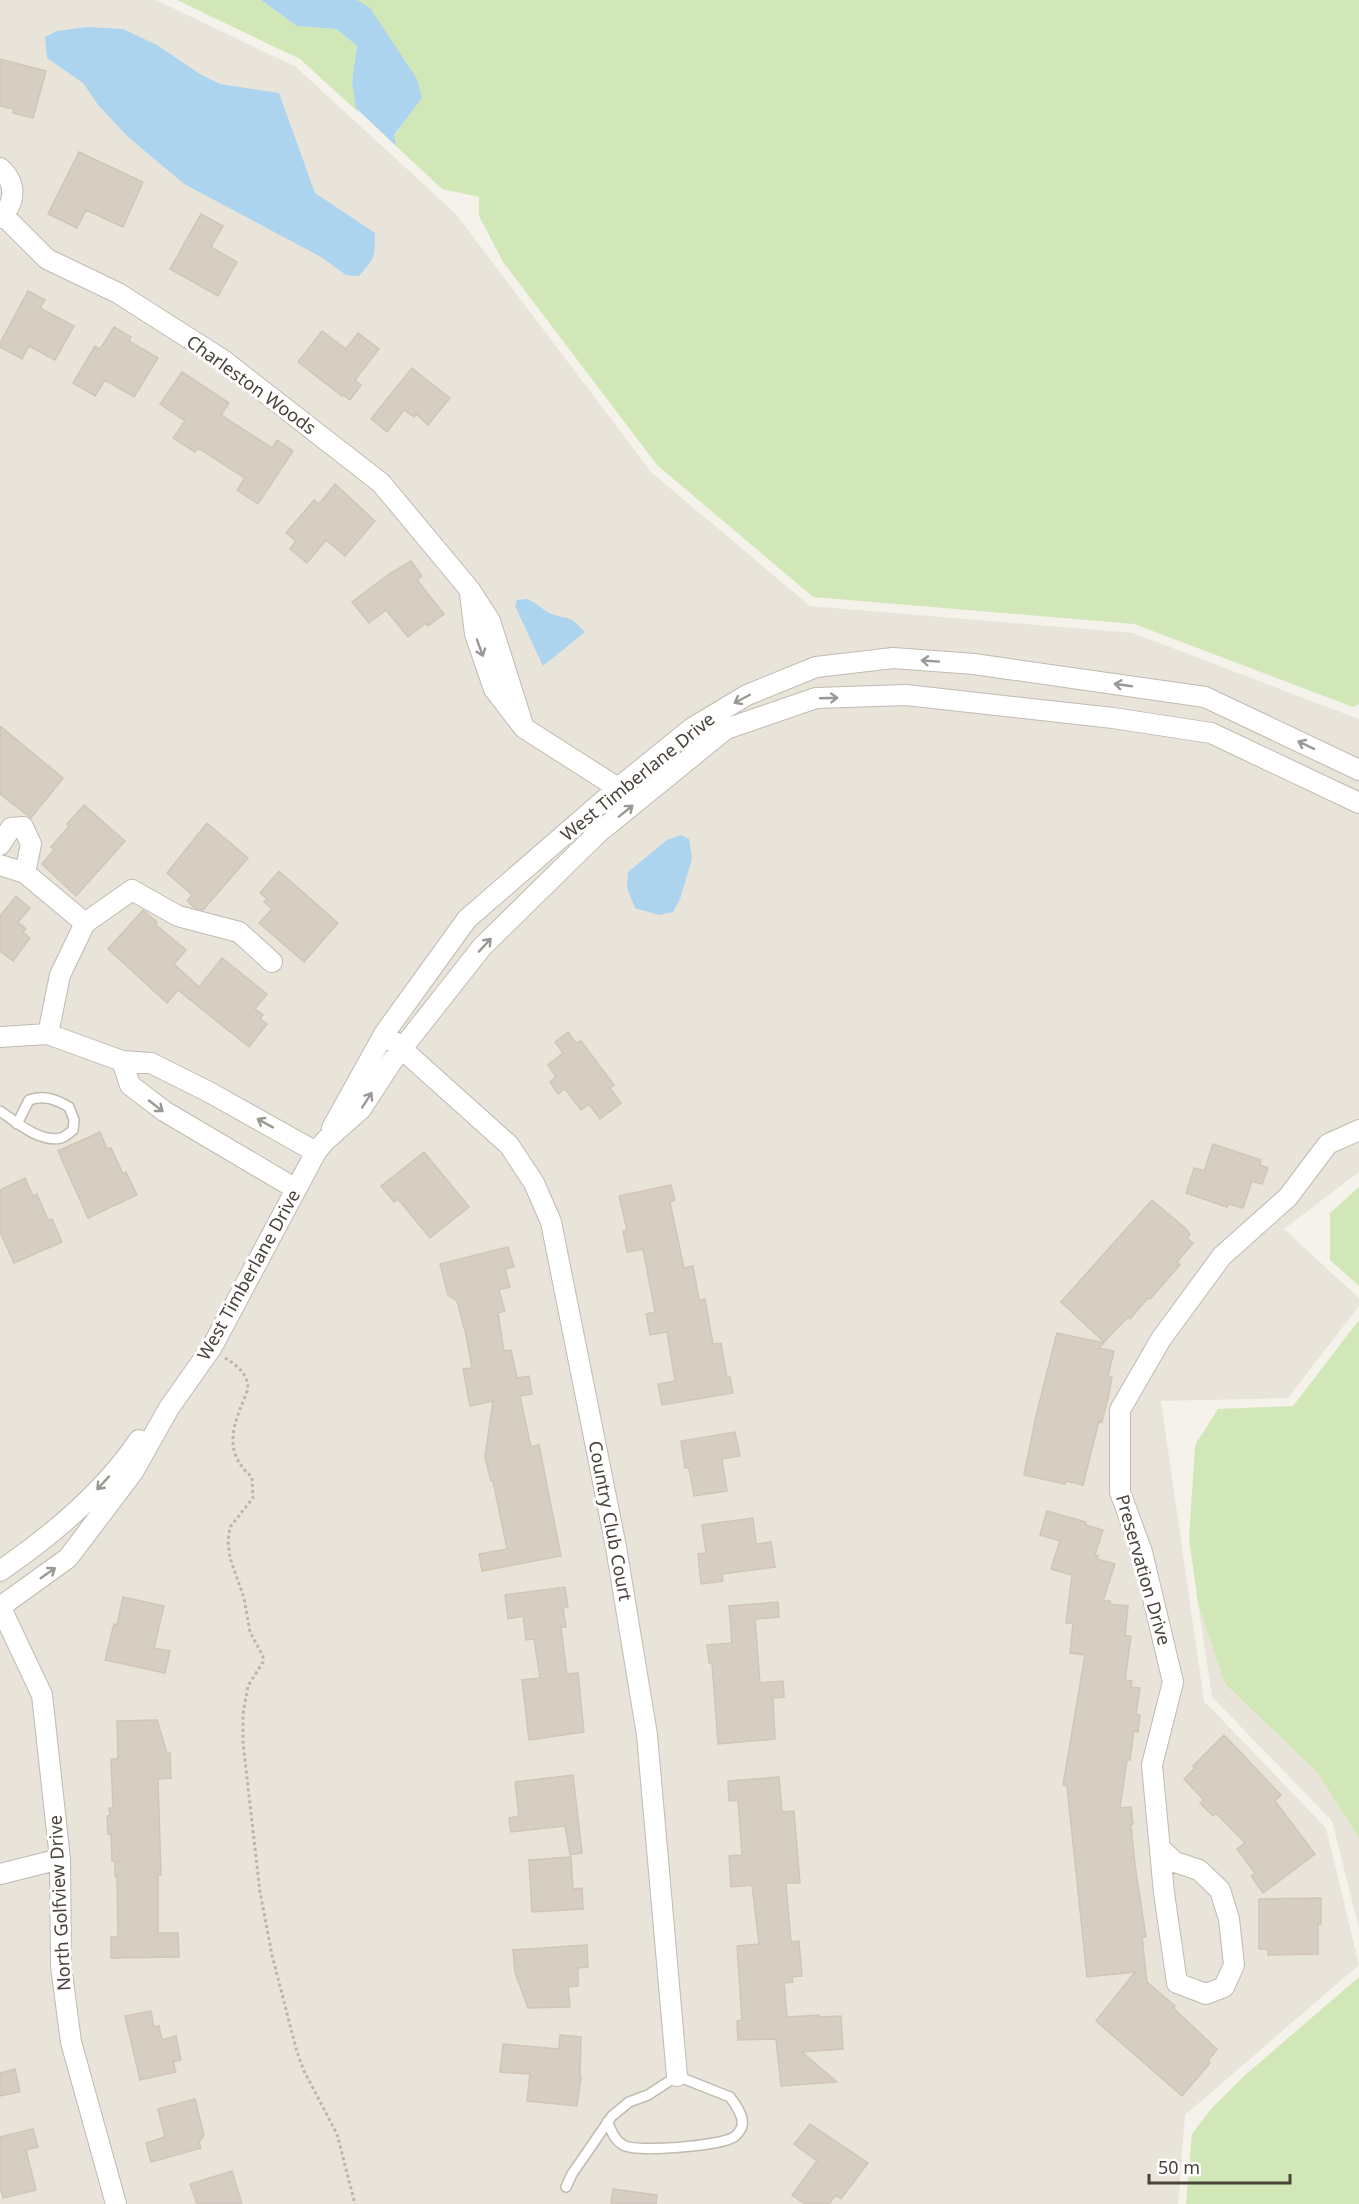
<svg xmlns="http://www.w3.org/2000/svg" width="1359" height="2204" font-family="'Noto Sans',sans-serif">
	<rect width="100%" height="100%" fill="#f5f2ec"/>
	<path fill="#e9e4da" d="M0 0H156L296 67 456 214 651 472 810 606 1133 633 1359 719V1172L1284 1229 1359 1298V1306L1288 1398 1161 1401 1204 1701 1326 1828 1359 1965 1185 2115 1178 2204H0Z
		M1198 1603 1225 1684 1317 1772 1359 1838V1929L1332 1821 1212 1697Z"/>
	<path fill="#d2e7b7" d="M177 0H261L297 26 336 29 357 46 352 82 358 112 300 59Z
		M357 0H1359V704L1353 707 1134 624 813 597 657 465 503 262 479 216V197L442 189 396 146 394 136 421 98 417 79Z
		M1359 1187V1286L1330 1260V1213Z
		M1359 1320V1838L1317 1772 1225 1684 1198 1603 1189 1539 1195 1445 1218 1409 1293 1406Z
		M1359 1977V2204H1186L1192 2134 1211 2109 1244 2076Z"/>
	<path fill="#acd4ee" d="M261 0H357L370 8 417 79 422 98 394 135 396 146 356 108 352 82 357 46 336 29 297 26Z
		M87 27 123 29 157 45 200 74 220 84 279 93 315 193 375 233C375 258 375 257 359 276L346 275 321 257 184 184 127 136 99 106 83 83 47 58 45 37 57 31Z
		M527 599C538 603 544 612 552 614 572 621 568 614 585 632L543 666 515 606 517 600Z
		M681 835 689 839 692 859 680 899 673 912 659 915 635 908 627 888 628 872 667 840Z"/>
	<path fill="#d6cec2" stroke="#d1c6b5" stroke-width="1.5" d="M0 59 46 71 33 118 13 113 14 109 0 106Z
		M79 152 143 182 123 227 86 210 77 228 48 214Z
		M201 214 223 226 211 247 237 262 218 296 170 269Z
		M28 291 45 300 40 308 74 326 55 360 29 346 22 359 0 347V343Z
		M114 327 131 337 129 341 158 358 134 397 105 380 95 396 73 383 95 346 100 349Z
		M322 331 346 349 358 333 379 349 355 380 361 385 350 400 343 395 342 396 298 362Z
		M412 368 450 398 428 425 416 414 414 417 404 410 387 432 371 419Z
		M182 372 229 403 221 415 272 448 277 440 293 451 258 504 237 490 245 478 198 448 195 452 173 438 185 421 160 404Z
		M335 484 375 521 345 556 326 540 307 563 290 549 296 541 286 533 314 500 319 504Z
		M411 561 422 576 417 580 444 614 428 626 426 623 408 637 386 610 369 623 352 602 389 574Z
		M0 726 63 778 31 818 0 794Z
		M84 805 125 841 76 896 42 864 54 850 51 847 69 826 67 824Z
		M207 823 248 858 203 910 195 908 187 901 192 895 167 873Z
		M279 871 338 923 304 962 259 923 272 909 264 902 267 899 260 893Z
		M16 896 30 908 18 922 26 929 23 932 30 938 13 961 0 951V916Z
		M143 910 157 922 155 924 186 950 174 964 199 987 222 958 267 994 255 1009 263 1015 260 1019 267 1024 249 1047 178 990 167 1003 108 949Z
		M568 1032 576 1043 581 1041 614 1085 610 1088 621 1103 600 1119 589 1104 581 1110 565 1089 558 1094 550 1082 556 1077 548 1065 563 1053 555 1042Z
		M100 1132 107 1149 111 1148 123 1174 126 1172 137 1195 88 1218 58 1151Z
		M1213 1144 1261 1160 1260 1165 1268 1168 1262 1184 1252 1181 1243 1208 1229 1204 1227 1207 1186 1193 1194 1168 1204 1171Z
		M424 1152 469 1207 430 1238 398 1199 394 1202 381 1186Z
		M25 1178 33 1196 37 1194 48 1220 52 1219 62 1242 14 1263 0 1232V1190Z
		M671 1185 675 1200 670 1202 684 1268 693 1266 699 1300 705 1299 713 1344 721 1343 727 1378 730 1377 733 1393 662 1405 658 1384 675 1381 667 1332 650 1335 646 1314 655 1312 643 1249 627 1252 623 1231 627 1230 619 1196Z
		M1152 1200 1185 1228 1190 1234 1187 1238 1193 1243 1177 1262 1180 1265 1150 1299 1148 1298 1130 1319 1128 1317 1104 1342 1061 1302Z
		M508 1247 514 1267 505 1269 510 1287 499 1290 505 1311 498 1313 504 1351 511 1350 517 1378 529 1376 532 1394 520 1396 531 1447 539 1445 561 1556 482 1571 479 1554 507 1549 493 1481H491L485 1457 493 1401 470 1406 463 1369 472 1368 466 1335 457 1301 448 1295 440 1264Z
		M1057 1333 1104 1343 1099 1348 1114 1351 1108 1376 1112 1377 1109 1394 1102 1422 1099 1421 1083 1485 1066 1481 1065 1484 1024 1475 1036 1416Z
		M735 1432 740 1456 722 1459 727 1491 694 1496 689 1468H685L681 1441Z
		M1047 1511 1086 1522V1525L1103 1530 1095 1555 1098 1556 1097 1559 1115 1564 1103 1601H1110V1604L1128 1606 1125 1636H1131L1125 1680 1132 1681 1131 1687 1140 1688 1136 1714 1140 1715 1138 1732 1134 1731 1130 1760H1127L1120 1808 1131 1807 1133 1824 1131 1825 1135 1865 1146 1937H1142L1147 1982 1175 2006 1173 2008 1217 2049 1208 2061 1210 2063 1182 2096 1096 2021 1135 1972 1087 1977 1067 1786 1063 1785 1085 1655 1070 1653 1073 1623H1066L1072 1575 1051 1569 1060 1541 1040 1535Z
		M753 1518 756 1544 771 1542 775 1567 722 1574 723 1581 701 1584 698 1554 706 1553 702 1525Z
		M565 1587 568 1607 563 1608 566 1627H561L567 1674 578 1673 584 1732 529 1740 522 1680 540 1678 534 1639 526 1640 523 1616 508 1619 505 1595Z
		M123 1597 164 1606 154 1648 170 1651 165 1673 105 1660 114 1624 117 1625Z
		M778 1602 779 1617 755 1619 760 1683 783 1681 784 1697 773 1698 775 1739 718 1744 712 1663H709L707 1645 732 1643 729 1606Z
		M157 1720 167 1753H170L171 1778 158 1779 161 1875H158V1933H178L179 1957 111 1958V1937H118L117 1876H115V1861H112L111 1833 108 1834 107 1816H110L109 1808H113L111 1759H118L117 1721Z
		M1224 1735 1281 1795 1275 1801 1315 1854 1263 1893 1251 1876 1255 1873 1237 1849 1245 1843 1216 1813 1213 1816 1200 1803 1204 1800 1184 1779 1195 1768 1193 1766Z
		M573 1775 582 1853 570 1855 565 1826 511 1832 509 1818 519 1816 515 1782Z
		M779 1777 782 1812 794 1811 800 1883H786L791 1942 799 1941 802 1976 792 1977 793 1982 784 1983 787 2017 819 2015V2017L841 2016 843 2049 802 2052 837 2082 781 2086 776 2039 738 2040 737 2021 742 2020 737 1946 759 1944 752 1885 731 1887 729 1856 742 1855 738 1800 729 1801 728 1781Z
		M571 1857 573 1889 582 1888 583 1909 532 1912 529 1860Z
		M1321 1898V1924H1318V1954L1268 1955V1949H1259V1899Z
		M587 1945 588 1967 578 1968V1986L568 1987 570 2007 528 2008 515 1972 513 1950Z
		M151 2011 154 2027 159 2026 162 2040 176 2036 181 2060 173 2062 176 2072 140 2080 125 2016Z
		M560 2035 581 2037 580 2077H581L577 2106 527 2101 530 2074 500 2072 503 2044 559 2049Z
		M15 2069 20 2092 0 2096V2073Z
		M195 2099 204 2135 199 2142 201 2148 151 2162 146 2143 165 2137 158 2109Z
		M810 2124 868 2163 841 2199 836 2195 829 2204H805L792 2195 817 2161 794 2144Z
		M33 2129 38 2147 26 2150 36 2190 3 2198 0 2186V2137Z
		M232 2171 242 2204H197L190 2184Z
		M613 2189 657 2195 656 2204H611Z"/>
	<g fill="none" stroke-linecap="round" stroke-linejoin="round">
		<g stroke="#c0baaf" stroke-width="12">
			<path id="lane" d="M0 1111C16 1122 40 1143 61 1138 65 1137 69 1133 73 1130L74 1120 69 1107C55 1099 45 1095 29 1100L17 1124
				M566 2187 572 2174 612 2116 629 2102 648 2095 677 2076 730 2097C736 2105 744 2116 742 2126 741 2130 736 2136 734 2137 720 2146 636 2153 623 2145 614 2140 612 2131 607 2122"/>
		</g>
		<g stroke="#c0baaf" stroke-width="22">
			<path id="street" d="M0 168C17 183 16 203 0 218
				M3 215 47 259 118 293 223 360 381 483 470 590 490 621 524 728
				M470 593 475 634 494 689 524 728 618 788
				M0 845 11 828 23 827 31 844 25 873
				M0 865 25 873 85 923
				M48 1034 60 975 85 923 132 890 178 916 239 932 272 962
				M0 1037 48 1034 122 1061 151 1063 209 1092 316 1152
				M393 1041 509 1145 534 1183 551 1222 616 1547 647 1735 677 2076
				M122 1061 130 1085 164 1111 296 1189
				M332 1128 384 1034 467 919 618 788 692 728 747 695 816 667 893 658 974 664 1205 697 1359 770
				M0 1571C51 1536 104 1492 139 1440
				M0 1606 42 1695 60 1859 61 1966 71 2042 116 2204
				M0 1607 68 1558 133 1472 169 1408 212 1347 316 1152 325 1141 361 1109 393 1060 482 947 598 833 726 729 816 698 906 695 1113 718 1211 733 1359 803
				M1161 1849 1175 1862 1199 1870 1220 1890 1229 1919 1234 1965 1224 1987 1206 1994 1177 1983 1164 1893 1152 1765 1173 1682 1142 1552 1120 1492V1410L1161 1339 1222 1256 1288 1197 1328 1144 1359 1130
				M0 1874 60 1859"/>
		</g>
		<path stroke="#c1b5a0" stroke-width="3" stroke-dasharray="3 3" stroke-linecap="butt" d="M225 1358C237 1365 248 1374 248 1389 235 1422 220 1450 252 1477L253 1498 230 1527 228 1541 230 1558 244 1598 250 1632 263 1656V1662L248 1686 243 1714V1743L260 1892 272 1955 297 2052 304 2071 337 2134 355 2204"/>
		<use href="#lane" stroke="#fff" stroke-width="9"/>
		<use href="#street" stroke="#fff" stroke-width="20"/>
	</g>
	<defs><path id="oneway-shaft" d="M-6 0H5M1.5-3L5.5 0L1.5 3" fill="none" stroke-width="1.6" stroke-linecap="round" stroke-linejoin="round" transform="scale(1.5)"/></defs>
	<g stroke="#9b9893">
		<use href="#oneway-shaft" transform="translate(480 648) rotate(70)"/>
		<use href="#oneway-shaft" transform="translate(930 661) rotate(-176)"/>
		<use href="#oneway-shaft" transform="translate(1123 685) rotate(-172)"/>
		<use href="#oneway-shaft" transform="translate(829 698) rotate(-2)"/>
		<use href="#oneway-shaft" transform="translate(742 699) rotate(152)"/>
		<use href="#oneway-shaft" transform="translate(1306 745) rotate(-154)"/>
		<use href="#oneway-shaft" transform="translate(626 811) rotate(-39)"/>
		<use href="#oneway-shaft" transform="translate(485 945) rotate(-47)"/>
		<use href="#oneway-shaft" transform="translate(367 1100) rotate(-57)"/>
		<use href="#oneway-shaft" transform="translate(156 1106) rotate(38)"/>
		<use href="#oneway-shaft" transform="translate(265 1123) rotate(-151)"/>
		<use href="#oneway-shaft" transform="translate(103 1483) rotate(133)"/>
		<use href="#oneway-shaft" transform="translate(48 1573) rotate(-35)"/>
	</g>
	<g text-anchor="middle" stroke-width="6" stroke-linejoin="round" paint-order="stroke">
		<g font-size="18" fill="#49433a" stroke="#fff">
			<text transform="translate(251 385) rotate(36)" y="6">Charleston Woods</text>
			<text transform="translate(638 777) rotate(-39)" y="6">West Timberlane Drive</text>
			<text transform="translate(249 1275) rotate(-61)" y="6">West Timberlane Drive</text>
			<text transform="translate(610 1521) rotate(79)" y="6">Country Club Court</text>
			<text transform="translate(1143 1570) rotate(74)" y="6">Preservation Drive</text>
			<text transform="translate(60 1903) rotate(-93)" y="6">North Golfview Drive</text>
		</g>
	</g>
	<path d="M1149 2174v9h141v-9" fill="none" stroke="#49433a" stroke-width="3"/>
	<text x="1158" y="2174" font-size="18" fill="#49433a" stroke="#ffffff" stroke-width="4.5" paint-order="stroke">50 m</text>
</svg>
